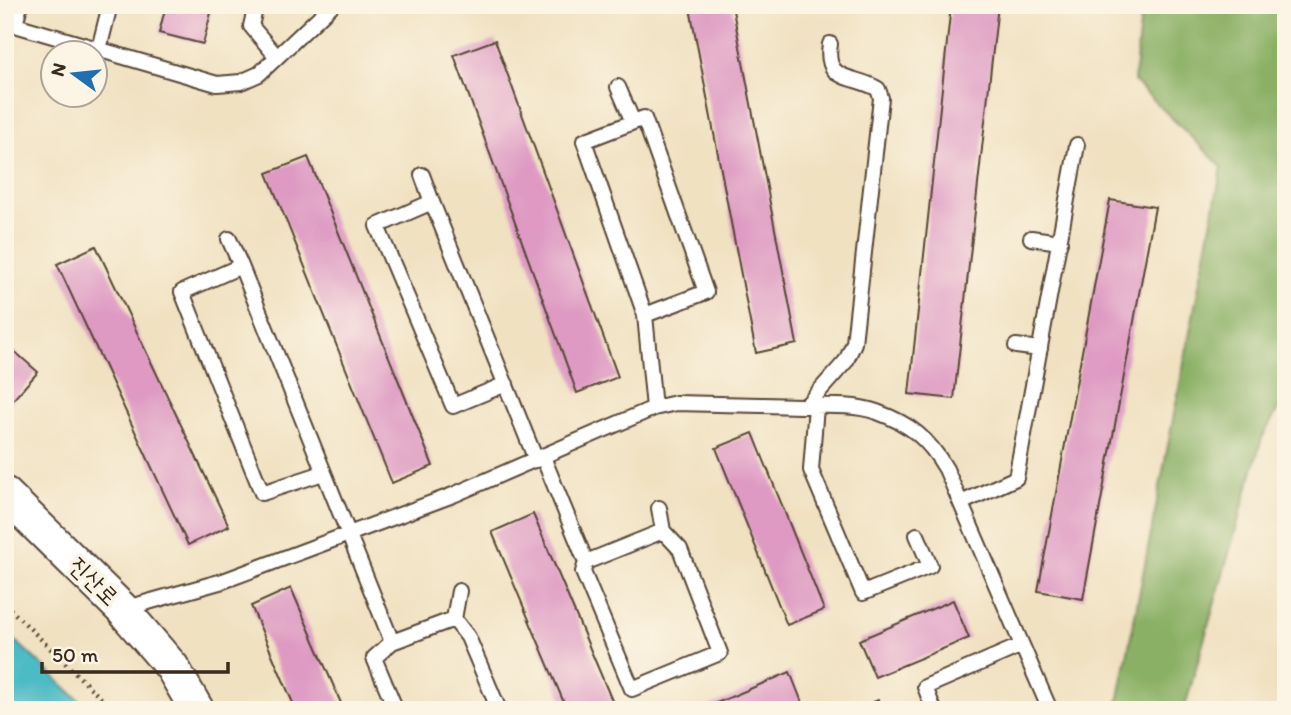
<svg xmlns="http://www.w3.org/2000/svg" width="1291" height="715" font-family="Itim,'Poor Story',sans-serif">
	<rect width="100%" height="100%" fill="#fcf5e5"/>
	<filter id="ink" filterUnits="userSpaceOnUse"><feTurbulence type="fractalNoise" baseFrequency=".0143" numOctaves="2"/><feDisplacementMap in="SourceGraphic" scale="14" xChannelSelector="R" yChannelSelector="G"/><feConvolveMatrix kernelMatrix="1 2 1 2 8 2 1 2 1" color-interpolation-filters="sRGB"/></filter>
	<filter id="wash" filterUnits="userSpaceOnUse"><feTurbulence type="fractalNoise" baseFrequency=".00686" numOctaves="4" result="noise"/><feDisplacementMap in="SourceGraphic" scale="28" xChannelSelector="R" yChannelSelector="G"/><feGaussianBlur stdDeviation="1.57" result="paint"/><feColorMatrix in="noise" values="0 0 0 0 0 0 0 0 0 0 0 0 0 0 0 0 0 1.4 0 .05"/><feComposite in="paint" operator="in"/></filter>
	<g filter="url(#wash)">
		<rect width="100%" height="100%" fill="#f0e1c1"/>
		<path fill="#8ab065" stroke="#626d42" stroke-width="2" d="M1142 5H1286V394L1262 438 1184 710H1121L1118 703 1222 167 1134 81Z"/>
		<path fill="#4dbbc4" stroke="#447271" stroke-width="2" d="M5 631 90 710H5Z"/>
		<g id="blocks">
			<path fill="#de9ac3" d="M166 5H213L203 44 159 33Z
				M707 5H732L797 344 756 353 690 8Z
				M951 5H998L954 399 909 394Z
				M495 40 618 377 577 393 454 55Z
				M308 157 433 466 392 483 267 173Z
				M1110 200 1155 207 1083 599 1038 591Z
				M96 246 229 526 188 545 57 264Z
				M5 343 38 372 5 409Z
				M753 433 824 610 787 625 716 448Z
				M533 514 616 710H567L492 532Z
				M291 588 344 710H296L251 606Z
				M953 600 969 638 875 677 859 640Z
				M790 672 805 710H700Z
				M878 700 882 710H854Z"/>
		</g>
	</g>
	<g filter="url(#ink)">
		<use href="#blocks" fill-opacity="0" stroke="#564536" stroke-width="2"/>
		<g fill="none" stroke-linecap="round" stroke-linejoin="round">
			<g stroke="#564536" stroke-width="18">
				<path id="service" d="M256 5 251 26 277 57
					M5 22 217 84 241 82 259 74 332 5
					M15 25 20 5
					M99 49 110 5
					M618 87 633 122
					M422 175 432 202
					M1031 238 1060 242
					M229 239 241 266
					M645 315 706 292 644 118 584 141 645 315 654 408
					M1016 346 1040 349
					M506 384 453 406 377 226 432 202 536 460
					M806 406 846 361 854 343 881 98 878 89C852 74 824 83 830 44
					M816 406 811 470 863 593 930 566 917 535
					M543 457 586 562 583 572 632 689 720 653 680 549 663 531 586 562
					M323 473 262 493 182 292 241 266 392 642
					M961 503 1016 478 1077 145
					M659 508 663 531
					M123 609 223 581 453 495 654 408 676 403C718 404 759 405 801 406 825 406 854 404 877 412 910 424 928 438 946 469L1050 710
					M454 619 459 591
					M396 710 374 658 392 642 454 619 468 637 499 710
					M934 710 925 687 1022 645"/>
			</g>
			<g stroke="#564536" stroke-width="37">
				<path id="tertiary" d="M5 494 122 609 172 667 197 710"/>
			</g>
			<path stroke="#564536" stroke-width="4.5" stroke-dasharray="2 5" stroke-linecap="butt" d="M5 604 113 710"/>
			<use href="#service" stroke="#fff" stroke-width="14"/>
			<use href="#tertiary" stroke="#fff" stroke-width="33"/>
		</g>
	</g>
	<g text-anchor="middle" stroke-width="7" stroke-linejoin="round" paint-order="stroke">
		<g font-size="24" fill="#3b2a1e" stroke="#fcf5e5">
			<text transform="translate(94 581) rotate(45)" y="8">진산로</text>
		</g>
	</g>
	<rect width="1291" height="715" fill="none" stroke="#fcf5e5" stroke-width="28"/>
	<g transform="translate(74 74) rotate(285)"><circle r="33" fill="#fcf5e5" stroke="#afa495" stroke-width="2"/>
	<path d="M0-5L12 26L0 18L-12 26Z" fill="#1f6fb2"/>
	<text y="-10" font-size="19" font-weight="bold" text-anchor="middle" fill="#3b2a1e">N</text>
	</g>
	<path d="M42 662v10h186v-10" fill="none" stroke="#3b2a1e" stroke-width="3.5"/>
	<text x="52" y="662" font-size="21" fill="#3b2a1e" stroke="#fcf5e5" stroke-width="5" paint-order="stroke">50 m</text>
</svg>
